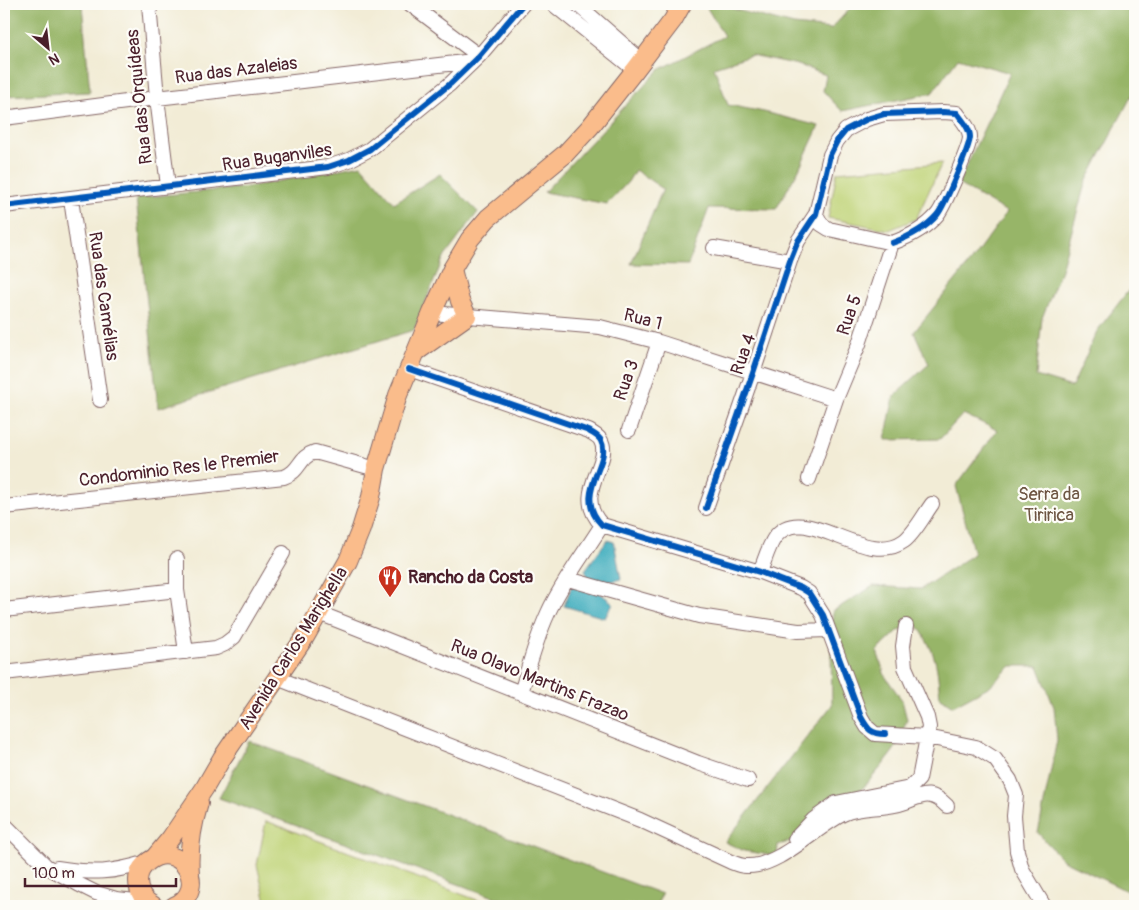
<svg xmlns="http://www.w3.org/2000/svg" width="1139" height="910" font-family="Pangolin,sans-serif">
	<rect width="100%" height="100%" fill="#fdfcf7"/>
	<filter id="ink" filterUnits="userSpaceOnUse"><feTurbulence type="fractalNoise" baseFrequency=".02" numOctaves="2"/><feDisplacementMap in="SourceGraphic" scale="10" xChannelSelector="R" yChannelSelector="G"/><feConvolveMatrix kernelMatrix="1 2 1 2 8 2 1 2 1" color-interpolation-filters="sRGB"/></filter>
	<filter id="wash" filterUnits="userSpaceOnUse"><feTurbulence type="fractalNoise" baseFrequency=".0096" numOctaves="4" result="noise"/><feDisplacementMap in="SourceGraphic" scale="20" xChannelSelector="R" yChannelSelector="G"/><feGaussianBlur stdDeviation="1.12" result="paint"/><feColorMatrix in="noise" values="0 0 0 0 0 0 0 0 0 0 0 0 0 0 0 0 0 1.4 0 .05"/><feComposite in="paint" operator="in"/></filter>
	<g filter="url(#wash)">
		<rect width="100%" height="100%" fill="#f2ecd6"/>
		<path fill="#bfd377" stroke="#847951" d="M942 163 916 219 889 230 828 218 837 172Z
			M266 821 493 906H267L257 865Z"/>
		<path fill="#97b568" stroke="#706a4a" d="M4 4H82L90 92 4 96Z
			M706 4H731L733 9 794 25 831 29 854 4H1135V93L1132 95 1085 184 1061 270 1042 318 1036 376 1072 387 1097 331 1135 282V895L1063 860 1038 833 1057 740 1054 707 1038 666H1011L990 686 953 706 940 698C937 665 937 655 918 626L898 631 877 651 885 676 902 700 907 720 894 750 882 766 863 788 832 807 792 841 778 845 777 856 744 851 725 842 832 705 831 651 833 611 873 586 921 589 974 554 956 486 997 430 963 414 940 439 885 440 894 396 929 364 914 332 971 261 1007 212 958 184 1010 73 958 58 932 93 842 111 823 91 826 75 798 65 751 55 714 67 728 105 764 112 819 126 798 171 776 209 709 208 688 265 631 264 663 189 635 170 628 182 607 204 544 192 659 70 724 36 707 8Z
			M361 165 394 203 440 174 478 212 443 259 414 330 158 408 136 198 249 187Z
			M249 741 662 894 656 906H519L219 798Z"/>
		<path fill="#40adbe" stroke="#456674" d="M607 540 614 542 621 579 605 583 600 593 613 603 605 618 564 606 572 585 585 588 587 575 585 570Z"/>
	</g>
	<g filter="url(#ink)">
		<g fill="none" stroke-linecap="round" stroke-linejoin="round">
			<g stroke="#856767" stroke-width="16">
				<path id="minor" d="M149 4 157 98 168 186
					M410 4 479 56
					M553 4 635 70
					M577 4 642 61
					M4 118 157 98 473 61
					M71 199 100 400
					M4 206 328 167 349 160 370 149 450 84 479 56 523 4
					M816 214 821 224 829 229 892 243
					M714 248 790 261
					M432 313 600 327 659 342 836 399
					M409 369 589 431C593 434 599 436 601 441 613 462 571 494 602 525L760 572 801 588 809 593 823 615 861 717 867 727 875 734 927 737 976 747 995 759 1010 780 1016 795 1014 816 1017 851 1022 869 1044 906
					M629 430 659 342
					M809 479 836 399 859 344 892 243
					M4 507 284 477C301 471 298 457 315 452L376 469
					M706 508 753 373 790 261 798 241 816 214 830 155 837 141 846 130 867 119 884 114 943 112 957 113C962 120 970 128 970 137 970 146 944 207 937 215 925 229 909 237 892 243
					M177 559V590L186 652
					M760 572C765 560 768 547 775 537 803 499 865 569 904 541 914 534 924 515 932 504
					M568 579 699 616 798 631 828 630
					M4 610 177 590
					M319 613 698 763 748 780
					M4 673 216 648 225 644 234 637 283 553
					M277 678 640 820 731 862C736 864 741 866 746 866 778 868 816 827 843 814 859 806 878 809 895 805 918 800 927 786 947 806
					M521 693C529 666 536 639 548 613 562 582 584 554 602 525
					M4 824 46 866 78 884 96 893 116 899 147 902
					M795 839 813 820 836 803 910 788 919 779 929 727 927 717 905 667 903 646 906 626
					M57 868C94 874 112 873 148 862"/>
			</g>
			<g stroke="#856767" stroke-width="20">
				<path id="major" d="M416 352 467 316 460 301 452 269
					M155 857 170 839 204 789 222 758 305 637 348 561 361 529 371 497 376 469 398 395 432 313 452 269 470 239 488 218 565 154 590 127 635 70 673 20 682 4
					M190 874C188 849 192 826 199 803
					M154 906C144 901 138 892 138 881 138 873 142 866 149 861 180 838 211 890 174 906"/>
			</g>
			<use href="#minor" stroke="#fff" stroke-width="14"/>
			<use href="#major" stroke="#fabc8b" stroke-width="18"/>
			<g stroke="#fdfcf7" stroke-width="9">
				<path id="cycleway" d="M4 206 328 167 349 160 370 149 450 84 479 56 523 4
					M409 369 589 431C593 434 599 436 601 441 613 462 571 494 602 525L760 572 801 588 809 593 823 615 861 717C868 729 870 734 885 734
					M706 508 753 373 790 261 798 241 816 214 830 155 837 141 846 130 867 119 884 114 943 112 957 113C962 120 970 128 970 137 970 146 944 207 937 215 925 229 909 237 892 243"/>
			</g>
			<use href="#cycleway" stroke="#0057b8" stroke-width="6"/>
		</g>
	</g>
	<defs>
		<g id="restaurant-pin" transform="scale(1.25)"><path d="M0 17L-7.5 6A9.5 9.5 0 1 1 7.5 6Z" fill="#c8321e" stroke="#fdfcf7"/><path d="M-5-6h1v4h1v-4h1v4h1v-4h1v5L-1.5 .5V6h-2V.5L-5-1ZM5-6V6H3V1.5H1.5Q1.5-4 5-6Z" fill="#fff"/></g>
	</defs>
	<g fill-rule="evenodd">
		<use href="#restaurant-pin" x="390" y="577"/>
	</g>
	<g text-anchor="middle" stroke-width="4.5" stroke-linejoin="round" paint-order="stroke">
		<g font-size="18" fill="#4a1f2b" stroke="#fdfcf7">
			<text transform="translate(236 70) rotate(-7)" y="6">Rua das Azaleias</text>
			<text transform="translate(139 97) rotate(-96)" y="6">Rua das Orquídeas</text>
			<text transform="translate(277 157) rotate(-8)" y="6">Rua Buganviles</text>
			<text transform="translate(104 296) rotate(82)" y="6">Rua das Camélias</text>
			<text transform="translate(849 315) rotate(-71)" y="6">Rua 5</text>
			<text transform="translate(643 319) rotate(15)" y="6">Rua 1</text>
			<text transform="translate(743 354) rotate(-71)" y="6">Rua 4</text>
			<text transform="translate(626 380) rotate(-71)" y="6">Rua 3</text>
			<text transform="translate(179 468) rotate(-7)" y="6">Condominio Res le Premier</text>
			<text transform="translate(293 648) rotate(-58)" y="6">Avenida Carlos Marighella</text>
			<text transform="translate(540 680) rotate(22)" y="6">Rua Olavo Martins Frazao</text>
		</g>
		<g font-size="18" fill="#6d5542" stroke="#fdfcf7">
			<text x="1049" y="500">Serra da<tspan x="1049" dy="21">Tiririca</tspan></text>
		</g>
		<g font-size="18" font-weight="bold" fill="#4a1f2b" stroke="#fdfcf7" text-anchor="start">
			<text x="408" y="583">Rancho da Costa</text>
		</g>
	</g>
	<rect width="1139" height="910" fill="none" stroke="#fdfcf7" stroke-width="20"/>
	<g transform="translate(48 48) rotate(152)" stroke="#fdfcf7" stroke-width="4" paint-order="stroke">
	<path d="M0-4L9 19L0 12L-9 19Z" fill="#4a1f2b"/>
	<text y="-8" font-size="14" font-weight="bold" text-anchor="middle" fill="#4a1f2b">N</text>
	</g>
	<path d="M25 878v8h151v-8" fill="none" stroke="#4a1f2b" stroke-width="2.5"/>
	<text x="32" y="878" font-size="15" fill="#4a1f2b" stroke="#fdfcf7" stroke-width="4" paint-order="stroke">100 m</text>
</svg>
